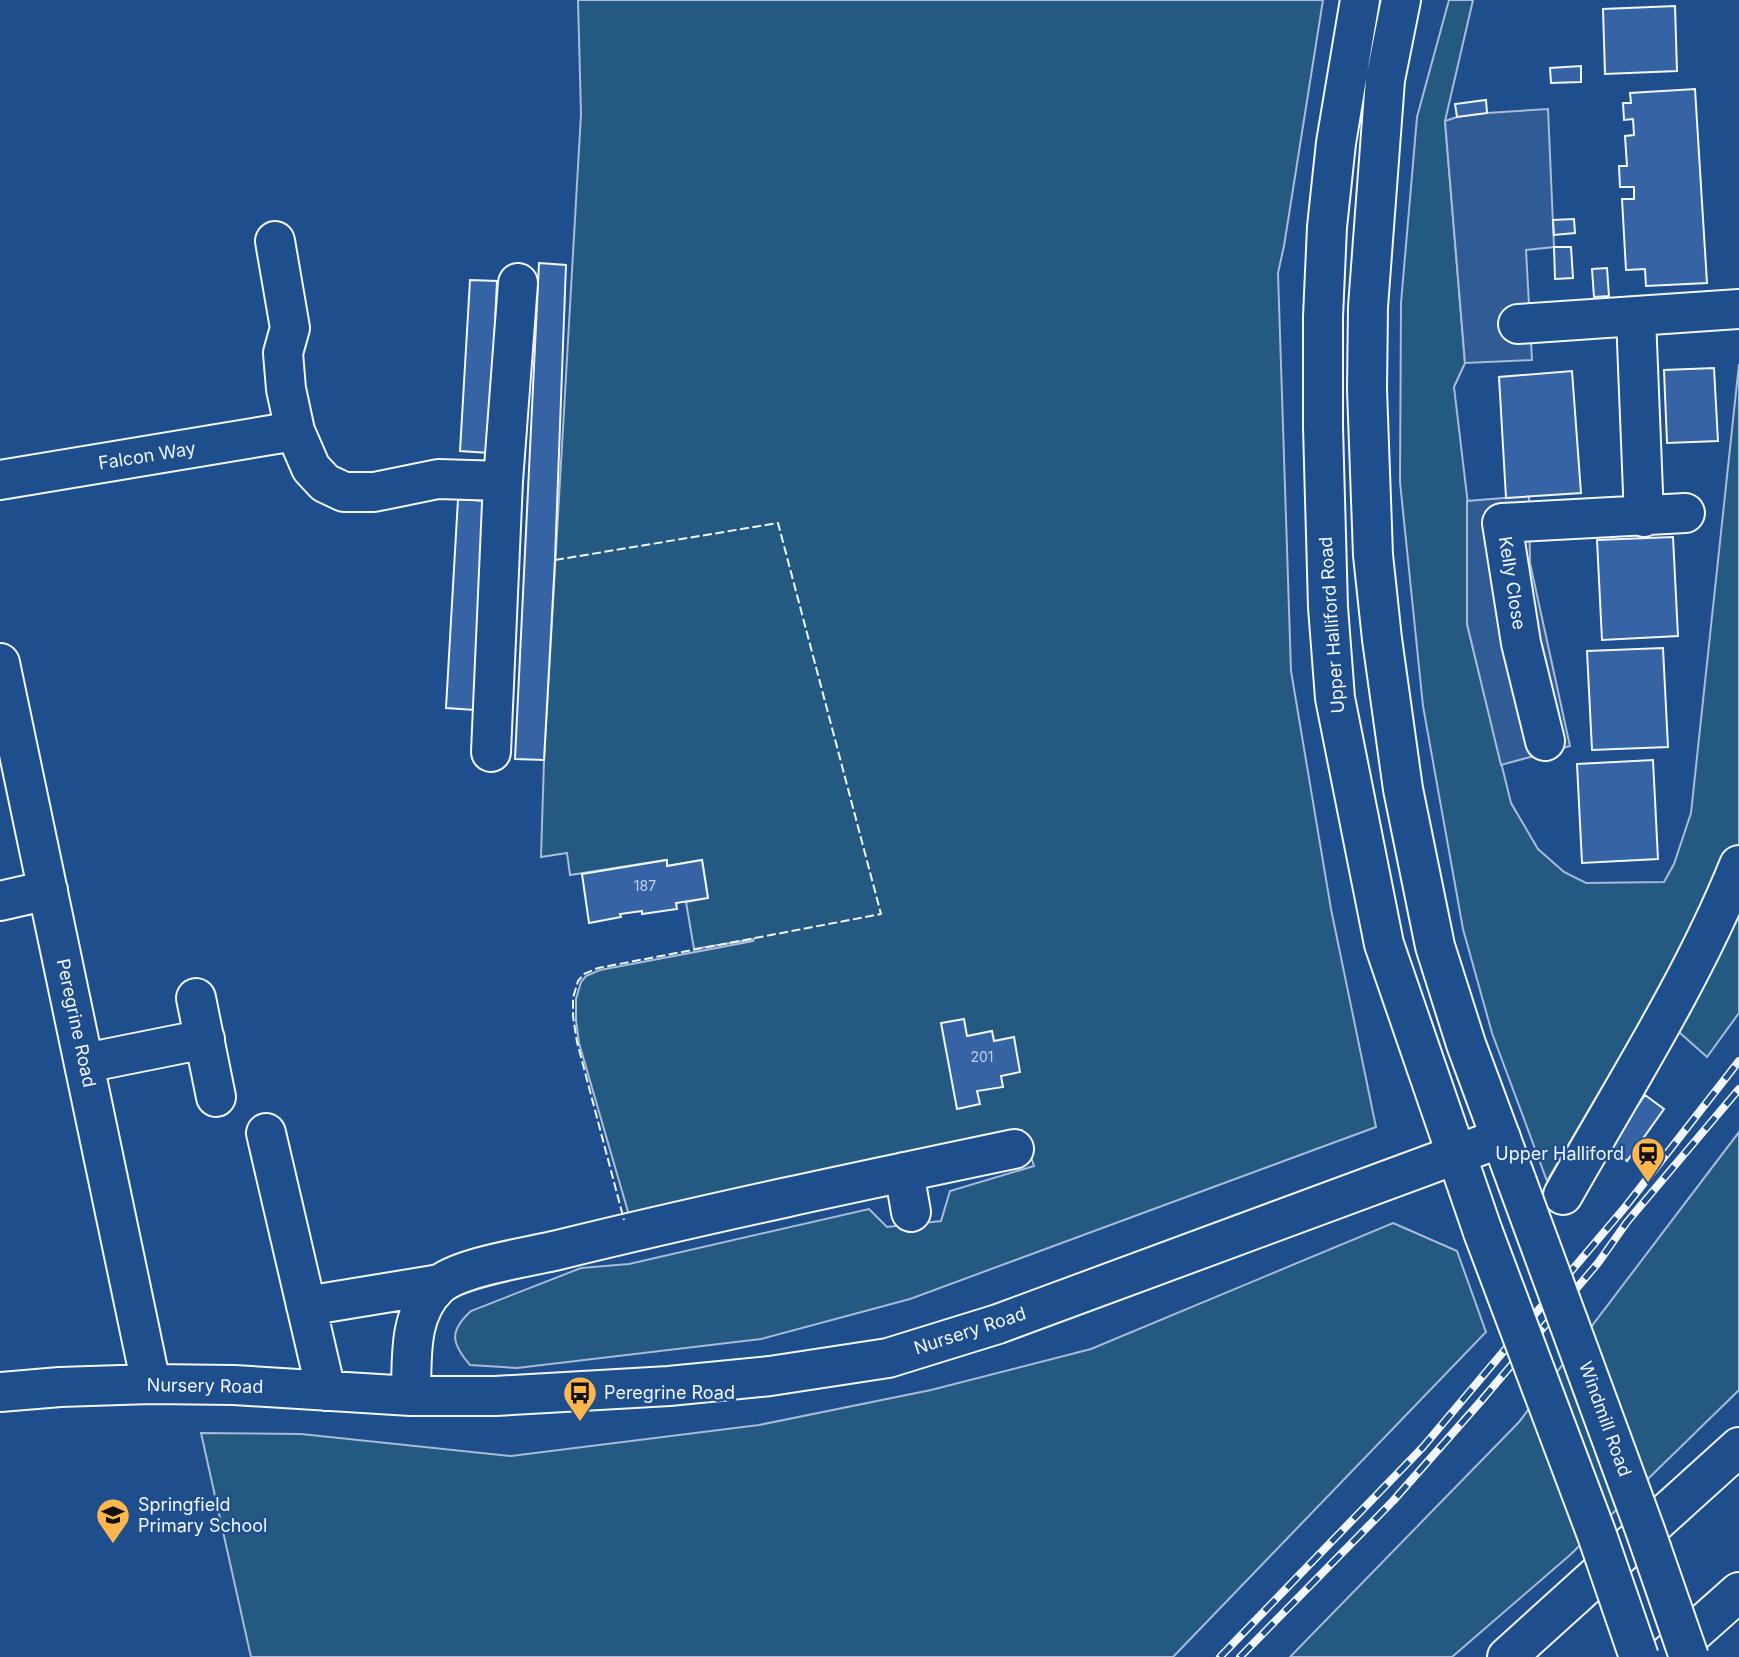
<svg xmlns="http://www.w3.org/2000/svg" width="1739" height="1657" font-family="Inter,sans-serif">
	<rect width="100%" height="100%" fill="#1f4e8c"/>
	<path fill="#245a82" stroke="#a8bbd7" stroke-width="2" d="M578 0H1323L1284 246 1278 273 1291 671 1331 909 1376 1127 910 1299 761 1339 517 1368 470 1365C451 1343 449 1331 471 1311L581 1268 629 1264 869 1209 887 1227 941 1221 950 1191 1034 1166 1022 1130 952 1144 631 1222 579 1043 576 1020V999L581 982 586 976 600 970 753 941 754 939 694 949 686 902 708 898 702 860 667 866 666 860 570 875 567 853 541 857 544 760 581 114Z
		M1449 0H1473L1445 121 1465 363 1454 387 1469 513 1467 624 1511 803 1538 849 1564 872 1586 883 1664 882 1674 864 1691 813 1739 364V1013L1707 1057 1670 1024 1648 1009 1547 1181 1492 1033 1463 929 1423 706 1400 482 1401 303 1417 117Z
		M1739 1132V1390L1570 1555 1452 1657H1290L1519 1422Z
		M1393 1223 1457 1251 1486 1332 1173 1657H251L201 1433 301 1434 511 1456 759 1425 931 1390 1091 1349Z"/>
	<path fill="#305b95" stroke="#a8bbd7" stroke-width="2" d="M1548 109 1554 247 1526 250 1532 360 1465 363 1445 121 1457 117 1487 113Z
		M1529 496 1530 563 1570 746 1501 765 1467 624V501Z"/>
	<path fill="#3563a3" stroke="#f2f6ff" stroke-width="2" d="M1675 6 1677 71 1605 74 1603 9Z
		M1581 66V82L1551 83 1550 68Z
		M1695 89 1707 283 1646 286 1645 269 1626 270 1622 199H1634V187H1620L1619 166H1627L1625 136 1634 135 1633 119 1624 120 1623 103H1631L1630 93Z
		M1486 100 1487 113 1457 117 1455 104Z
		M1574 219 1575 233 1554 235 1553 220Z
		M1554 247H1571L1573 278 1555 279Z
		M539 263 566 265 555 560 544 760 515 759Z
		M1607 268 1609 296 1594 297 1592 269Z
		M470 280 497 281 489 453 460 451Z
		M1714 368 1718 441 1667 443 1664 370Z
		M1572 371 1581 493 1506 498 1499 377Z
		M458 499 486 501 475 710 446 708Z
		M1673 537 1678 636 1602 640 1597 540Z
		M1663 648 1668 747 1592 750 1587 651Z
		M1653 760 1658 859 1582 863 1577 764Z
		M667 860V866L702 860 708 898 676 903 677 909 642 914V911L620 914 621 917 589 923 582 874Z
		M964 1019 967 1036 992 1031 994 1041 1014 1037 1020 1072 1001 1076 1003 1087 977 1091 980 1104 957 1109 941 1023Z
		M1645 1095 1664 1109 1627 1161 1608 1148Z"/>
	<g fill="none" stroke-linecap="round" stroke-linejoin="round">
		<g stroke="#f2f6ff" stroke-width="42">
			<path id="minor" d="M275 241 290 328 283 353 286 389 295 431 311 468 325 483 344 492H374L438 479 503 481
				M1636 317 1644 517
				M1518 324 1739 309
				M0 480 295 431
				M0 663 151 1384
				M1545 741 1521 643 1502 523 1685 513
				M491 752 503 481 518 283
				M0 901 48 890
				M196 998 216 1097
				M85 1063 205 1039
				M266 1133 326 1391
				M904 1172 911 1212
				M1563 1195C1624 1087 1693 979 1739 865
				M306 1306 440 1284
				M0 1392 60 1387 151 1384 234 1385 411 1396H495L669 1386 770 1376 888 1358 998 1324 1501 1138
				M411 1396C412 1358 408 1314 438 1286 458 1267 529 1257 558 1250 709 1213 861 1181 1014 1149"/>
		</g>
		<g stroke="#f2f6ff" stroke-width="42">
			<path id="major" d="M1360 0 1336 143 1327 227 1323 317V427L1328 607 1335 698 1384 944 1483 1232
				M1401 0 1385 80 1368 307 1367 389 1373 555 1382 639 1403 789 1435 946 1466 1044 1517 1182"/>
		</g>
		<g stroke="#f2f6ff" stroke-width="42">
			<path id="highway" d="M1507 1657 1739 1447
				M1666 1657 1739 1592"/>
		</g>
		<use href="#minor" stroke="#1f4e8c" stroke-width="38"/>
		<use href="#major" stroke="#1f4e8c" stroke-width="38"/>
		<use href="#highway" stroke="#1f4e8c" stroke-width="38"/>
		<g stroke="#f2f6ff" stroke-width="8">
			<path id="rail" d="M1220 1657 1423 1447 1626 1206 1739 1061
				M1240 1657 1393 1501 1481 1401 1598 1263 1627 1222 1739 1089"/>
		</g>
		<use href="#rail" stroke="#1f4e8c" stroke-width="5" stroke-dasharray="16" stroke-linecap="butt"/>
		<g stroke="#f2f6ff" stroke-width="42" stroke-linecap="butt">
			<path id="major-bridge" d="M1517 1182 1645 1530 1689 1657
				M1483 1232 1597 1535 1639 1657"/>
		</g>
		<use href="#major-bridge" stroke="#1f4e8c" stroke-width="38"/>
		<path stroke="#f2f6ff" stroke-width="2" stroke-dasharray="9 3.5" stroke-linecap="butt" d="M555 560 778 523 881 914 598 968 584 974 578 981 573 998V1016L577 1042 624 1220"/>
	</g>
	<defs>
		<g id="station-pin" transform="scale(1.75)"><path d="M0 17L-7.5 6A9.5 9.5 0 1 1 7.5 6Z" fill="#ffb74d" stroke="#1f4e8c"/><path d="M-3-6H3Q5-6 5-4V2Q5 4 3 4L4.5 6H3L1.5 4h-3L-3 6H-4.5L-3 4Q-5 4-5 2V-4Q-5-6-3-6ZM-3.5-4v3h7v-3ZM-3.5 1v1.5H-2V1ZM2 1v1.5H3.5V1Z" fill="#111"/></g>
		<g id="bus-pin" transform="scale(1.75)"><path d="M0 17L-7.5 6A9.5 9.5 0 1 1 7.5 6Z" fill="#ffb74d" stroke="#1f4e8c"/><path d="M-5-6H5V4H4V6H2V4H-2V6H-4V4H-5ZM-3.5-4V0h7V-4ZM-3.5 1.2v1.5H-2V1.2ZM2 1.2v1.5H3.5V1.2Z" fill="#111"/></g>
		<g id="school-pin" transform="scale(1.75)"><path d="M0 17L-7.5 6A9.5 9.5 0 1 1 7.5 6Z" fill="#ffb74d" stroke="#1f4e8c"/><path d="M0-5L7-2L0 1L-7-2ZM-4 1L0 2.5L4 1V4Q0 6-4 4Z" fill="#111"/></g>
	</defs>
	<g fill-rule="evenodd">
		<use href="#station-pin" x="1648" y="1154"/>
		<use href="#bus-pin" x="580" y="1393"/>
		<use href="#school-pin" x="113" y="1515"/>
	</g>
	<g text-anchor="middle" stroke-width="5" stroke-linejoin="round" paint-order="stroke">
		<g font-size="14" fill="#c3d1e8">
			<text x="645" y="891">187</text>
			<text x="982" y="1062">201</text>
		</g>
		<g font-size="18" fill="#f2f6ff" stroke="#1f4e8c">
			<text transform="translate(147 456) rotate(-9)" y="6">Falcon Way</text>
			<text transform="translate(1512 583) rotate(81)" y="6">Kelly Close</text>
			<text transform="translate(1332 625) rotate(-94)" y="6">Upper Halliford Road</text>
			<text transform="translate(76 1023) rotate(78)" y="6">Peregrine Road</text>
			<text transform="translate(970 1331) rotate(-18)" y="6">Nursery Road</text>
			<text transform="translate(205 1386) rotate(1)" y="6">Nursery Road</text>
			<text transform="translate(1605 1419) rotate(70)" y="6">Windmill Road</text>
		</g>
		<g font-size="18" fill="#f2f6ff" stroke="#1f4e8c" text-anchor="start">
			<text x="1624" y="1160" text-anchor="end">Upper Halliford</text>
			<text x="604" y="1399">Peregrine Road</text>
			<text x="138" y="1511">Springfield<tspan x="138" dy="21">Primary School</tspan></text>
		</g>
	</g>
</svg>
